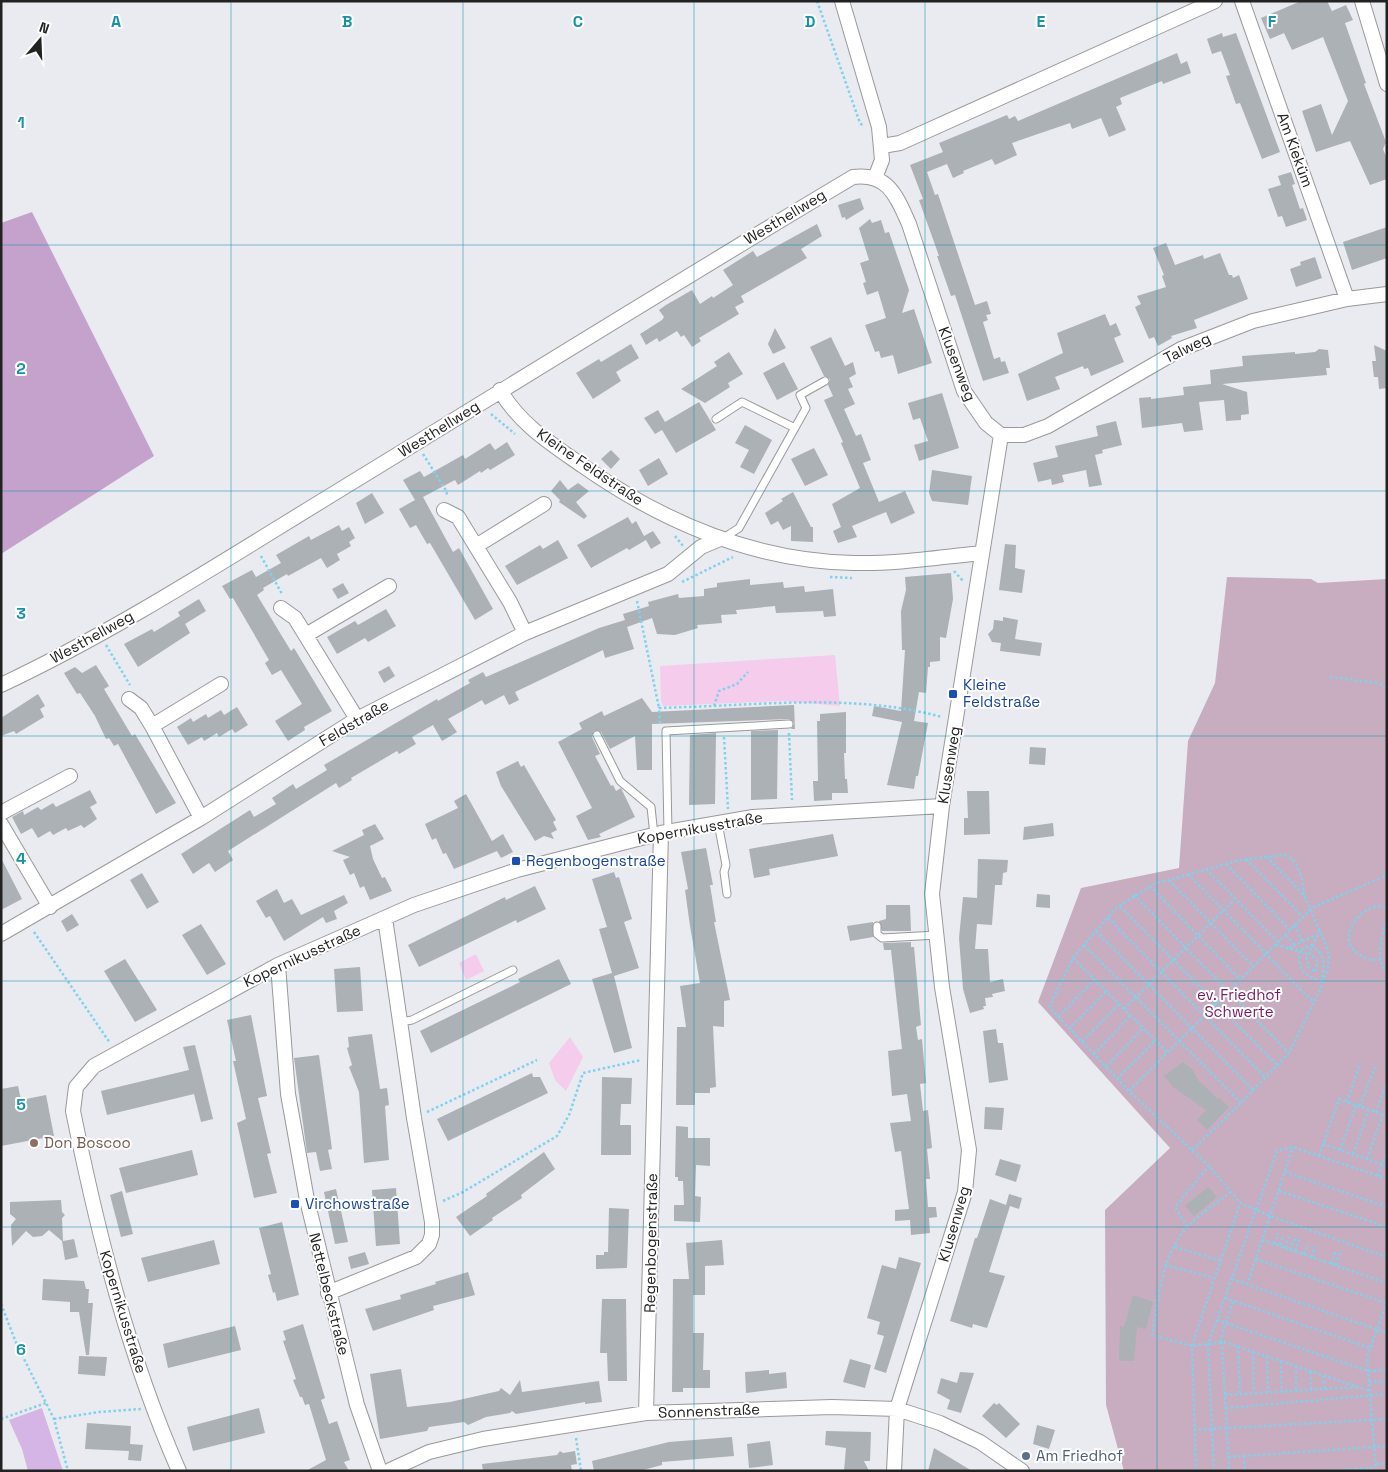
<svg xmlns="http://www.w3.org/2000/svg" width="1388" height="1472" font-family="'Space Grotesk',sans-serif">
	<rect width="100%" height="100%" fill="#e9ebf1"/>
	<path fill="#d4b5e5" d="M42 1408 63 1471H28L22 1449 9 1420Z"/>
	<path fill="#c5a2cc" d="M32 212 154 456 1 554V223Z"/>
	<path fill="#c8adc0" d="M1227 577 1311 579 1318 583 1387 579V1471H1124L1106 1405 1105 1210 1170 1148 1038 1002 1081 888 1179 868 1188 741 1215 683Z"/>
	<path fill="#f5ccec" d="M835 655 840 706 784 701 663 706 661 701 660 666Z
		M476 954 484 971 466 980 459 963Z
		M570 1037 583 1057 566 1091 555 1080 549 1063Z"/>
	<path fill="#acb1b6" d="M1301 1H1327L1332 11 1346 5 1353 20 1345 23 1366 83 1364 84 1386 142 1383 149 1387 159V179L1370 185 1350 141 1316 152 1302 111 1321 104 1332 135 1348 101 1323 37 1292 50 1284 33 1270 39 1261 18Z
		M1222 33 1223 37 1236 33 1280 152 1262 159 1240 103 1236 104 1226 76 1230 75 1221 51 1212 54 1207 39Z
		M1177 53 1181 64 1187 61 1191 73 1163 84 1162 81 1120 98 1122 104 1116 107 1126 130 1109 137 1101 118 1072 129 1070 123 1012 143 1017 155 995 165 992 159 963 171 964 173 953 178 947 164 927 172 935 195 938 194 975 305 987 301 991 314 986 315 988 320 983 322 994 359 1000 357 1001 362 1005 361 1009 373 983 381 955 295 951 296 937 256H939L919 200 923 199 910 165 943 152 939 143 1007 115 1009 119 1015 116 1018 121Z
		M1291 172 1295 184 1292 185 1300 209 1303 208 1307 220 1286 227 1282 216 1278 217 1268 189 1281 185 1278 176Z
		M860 198 864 209 846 220 845 217 842 218 838 205Z
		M870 219 872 223 881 220 885 233 889 232 909 290 902 313 914 309 932 363 898 374 893 355 881 358 879 351 875 352 865 325 886 318 878 291 867 295 863 283 866 282 860 263 869 260 859 228Z
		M817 224 822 236 801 249 807 258 741 296 744 302 735 307 739 314 699 338 701 341 692 347 684 335 681 337 677 331 659 342 657 338 646 345 640 334 662 320 664 317 659 310 666 305 692 290 700 304 712 296 713 298 733 285 723 270 753 251 757 257Z
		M1387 227V258L1352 270 1343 242Z
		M1166 243 1175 265 1203 255 1204 259 1220 253 1229 275H1232L1233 278 1239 275 1248 299 1194 320 1197 328 1171 336 1172 338 1158 346 1154 337 1149 339 1135 307 1141 304 1137 296 1166 287 1162 276 1164 275 1153 248Z
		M1315 257 1322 278 1296 287 1290 269 1301 265 1300 262Z
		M1105 314 1110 326 1116 323 1121 335 1114 338 1124 362 1091 376 1088 368 1084 369 1083 366 1055 377 1060 389 1027 401 1018 374 1063 353 1057 333Z
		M775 328 786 348 773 354 768 344Z
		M831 337 845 366 853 362 856 374 849 378 853 387 848 389 855 404 844 409 856 436 861 434 871 460 863 463 879 502 905 491 915 513 891 524 886 512 852 526 857 537 838 543 833 531 841 527 832 504 860 488 841 443 843 442 824 400 833 396 828 385 830 379 824 376 810 347Z
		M631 344 639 358 616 372 621 381 593 399 576 373 599 359 601 362Z
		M1374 345 1387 351V388L1379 389 1378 377H1374L1372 361H1376Z
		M1319 349 1328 350 1330 368H1326L1327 375 1222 384 1247 392 1249 414 1241 415V420L1226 421 1224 400 1199 402 1203 430 1184 432 1182 423 1142 428 1139 398 1151 397V399L1184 395 1183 387 1211 384 1210 370 1243 366 1242 356 1295 352V354L1315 352Z
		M729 352 743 374 728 383 730 387 705 403 681 389 717 366 714 362Z
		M784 362 798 389 777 400 763 373Z
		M942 393 959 448 919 461 914 445 928 441 920 418 913 420 908 403Z
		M699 402 716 430 676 453 662 430 655 434 644 418 658 410 665 422Z
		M1116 421 1122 445 1102 450 1103 453 1095 455 1102 485 1089 487 1086 470 1062 475 1064 482 1052 485 1051 479 1038 482 1033 463 1058 457 1055 446 1098 436 1096 426Z
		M745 425 772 440 754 474 740 467 749 450 735 443Z
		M507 442 515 455 490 470 488 468 481 473 480 471 458 485 455 480 423 497 453 552 459 548 493 609 475 620 430 543 427 544 416 525 410 528 399 509 415 500 403 480 420 471 424 477 463 455 465 459 490 443 495 450Z
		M814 448 828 475 805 486 791 459Z
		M611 450 620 459 611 469 601 459Z
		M659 458 668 474 648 486 639 470Z
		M932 470 972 476 968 505 932 501 929 493Z
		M560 480 568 490 578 483 589 491 576 502 587 516 584 519 559 502 560 500 551 491Z
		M793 492 811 527H813V542L791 541V526L783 530 778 521 771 525 765 513 783 501 781 499Z
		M372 493 384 513 365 524 356 503Z
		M628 517 632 524 636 521 644 536 653 531 661 543 651 549 646 540 629 550 627 548 591 568 577 545Z
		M339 525 342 531 349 527 355 538 349 542 351 546 337 554 340 560 327 568 321 558 288 576 287 574 263 588 264 590 257 595 291 651 294 648 332 711 304 727 305 730 288 741 275 721 302 704 281 670 272 675 265 663 269 660 233 598 230 599 222 586 252 570 256 577 281 563 276 555 309 536 311 540Z
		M558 540 568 558 517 585 505 566 540 545 543 549Z
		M1005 544 1016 545 1015 568 1025 570 1022 593 999 590Z
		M951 573 953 599 946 638 940 637V661L930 662V667H928L926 693 919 692 914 721 928 723 918 776H916L914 789 887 785 902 722 872 716 874 706 901 711 905 650H902L901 611 906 590 905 577Z
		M750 579V585L783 582 784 588 804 586 805 592 833 589 836 616 824 617 823 611 776 613 775 606 736 610 737 614 721 615 722 623 697 625 698 628 675 635 657 634 652 618 627 627 634 649 605 658 603 650 515 692 519 700 509 705 504 695 485 705 482 700 448 719 457 732 442 741 433 725 412 737 416 744 399 754 397 751 351 778 352 780 339 788 336 783 228 851 233 860 215 872 209 863 193 874 181 854 250 810 254 817 276 804 272 798 293 784 296 789 327 770 324 765 437 699 438 701 470 683 468 680 483 672 486 677 599 628 625 620 623 614 649 606 648 602 678 594 679 598 704 596V589L717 587V583Z
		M343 583 349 593 338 599 332 589Z
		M199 599 206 611 185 624 182 618 190 633 138 667 124 644 152 629 154 632 180 616 178 612Z
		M386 609 396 626 368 642 365 638 337 654 327 637 355 621 358 625Z
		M1003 617 1018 620 1015 639 1042 643 1040 656 1000 651 1001 643 992 642 988 634 993 629 994 620 1003 621Z
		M96 665 109 686 104 689 132 736 135 734 176 803 156 814 118 744 114 746 109 738 106 739 95 716 80 693 77 694 64 673 75 667 82 673Z
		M389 666 395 676 384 683 378 672Z
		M38 694 45 706 40 709 44 717 16 734 14 731 1 736V718Z
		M642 698 652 712 794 705 795 729H791L794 723 789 719 652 724V770H637L635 736 610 749 601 732 594 731 592 737 600 754 595 756 611 786 613 785 616 791 621 788 635 817 599 834 601 837 588 840 576 816 592 808 558 742 582 729 579 723 602 711 604 716Z
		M237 707 248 725 235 733 232 729 219 737 217 733 204 741 202 737 188 745 177 727 191 718 193 722 206 714 208 718 221 710 224 715Z
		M846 712V753H844L845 779H847L848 793H832V800L814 801 813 781H818L817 721H820V714Z
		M778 730 777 799 751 800V731Z
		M716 733 715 804 689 805 690 735Z
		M1030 747 1046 748 1045 765 1029 764Z
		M518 761 521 767 524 765 556 820 553 822 557 830 551 833 554 839 544 836 535 841 501 786 496 772Z
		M90 790 97 803 90 807 97 819 84 828 81 825 68 831 66 828 53 835 50 831 38 838 32 828 21 834 12 817 23 811 24 815 38 807 41 810 53 803 56 807Z
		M967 791H989L990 834 964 835V818H968Z
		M466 794 492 841 503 834 513 852 501 858 497 851 454 869 446 853 443 854 436 838 432 840 425 824 458 808 454 801Z
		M1053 823 1054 836 1023 840 1024 827Z
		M375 824 384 839 370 846 373 859 382 878 385 877 392 891 370 900 364 886 360 888 354 873 350 875 343 860 350 857 332 851 364 835 362 830Z
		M833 834 838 856 769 869 770 875 754 878 749 849Z
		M706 848 713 885H710L716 922H714L730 1000 724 1001V1027L713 1026 716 1087 710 1088V1093H695V1105H676L677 1027H686L680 986 700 983 690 926 685 890 688 889 681 852Z
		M1 858 22 899 1 910Z
		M978 859 1008 860 1007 872 1003 873 1002 885H995L992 925 977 924 975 949H988L990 982 1003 979 1005 991 992 994 993 997 985 998 986 1006H983L984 1009 970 1013 963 989 959 938 963 897 977 898Z
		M614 872 616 878 619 877 632 919 624 922 639 968 614 976 632 1048 614 1053 592 979 612 973 599 929 607 927 592 879Z
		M142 873 159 902 147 909 130 880Z
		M535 886 546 909 517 923 516 920 419 967 408 945 505 897 506 900Z
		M277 889 284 903 292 899 301 915 344 895 348 903 334 911 337 919 326 923 323 917 284 941 270 916 266 918 256 901Z
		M1037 894 1050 895V908L1036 907Z
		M886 905H910L911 931H882L879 921 886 919Z
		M72 914 79 925 67 932 61 921Z
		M873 922V937L850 941 847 926Z
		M201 924 226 964 207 975 182 935Z
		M911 942V947H914L921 1025 916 1027 918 1040 922 1039 926 1083 920 1084 923 1111 928 1110 932 1148 927 1149 930 1179H926L928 1207H936L937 1217 929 1218 930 1233 911 1235 910 1220 895 1221V1210L909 1209 901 1151 895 1152 890 1123 911 1121 907 1094 892 1096 888 1051 902 1049 891 950H884L883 943Z
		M125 959 157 1010 135 1022 104 971Z
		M559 959 571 984 431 1053 420 1031 520 982 518 979Z
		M360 967 363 1011 337 1012 334 969Z
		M251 1015 267 1096 258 1098 271 1153 267 1154 277 1193 254 1198 237 1123 246 1119 233 1061H236L227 1020Z
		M996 1029 998 1043H1003L1008 1080 989 1083 983 1031Z
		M372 1034 380 1089 387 1088 389 1105 385 1106 389 1160 364 1163 359 1092 349 1067 352 1065 347 1048 349 1047 348 1037Z
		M195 1045 213 1119 201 1122 194 1094 107 1115 101 1091 189 1070 183 1047Z
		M319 1055 332 1149 328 1150 332 1169 320 1171 316 1152 307 1153 294 1058Z
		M1183 1062 1192 1069 1198 1080 1218 1099 1219 1098 1229 1107 1207 1130 1197 1120 1206 1110 1173 1087 1164 1076Z
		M532 1073 533 1077H540L548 1093 448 1141 437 1119Z
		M602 1077 632 1078 631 1104H621L620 1125H631V1155H601Z
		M18 1086 21 1100 46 1095 54 1136 1 1146V1089Z
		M985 1107 1004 1108 1002 1130 984 1129Z
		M676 1126 688 1127V1138H710V1166L696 1165 695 1196 701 1197 700 1222 674 1221V1205H684L683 1181H678V1177H675Z
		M192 1150 198 1175 126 1193 119 1168Z
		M544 1152 555 1169 521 1195 522 1198 492 1218 493 1220 470 1236 456 1217 487 1196 486 1194Z
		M1000 1159 1021 1165 1016 1182 995 1175Z
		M1208 1187 1217 1197 1194 1216 1185 1206Z
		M396 1188 400 1244 376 1246 372 1190Z
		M336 1189 348 1242 335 1244 324 1192Z
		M122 1191 133 1234 121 1237 110 1195Z
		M1009 1194 1022 1198 1019 1209 1010 1206 989 1272 1005 1276 987 1328 973 1324 972 1328 950 1321 975 1238H977L990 1199 1006 1205Z
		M61 1200 62 1212 65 1215 62 1218 63 1241 74 1239 78 1257 65 1260 62 1241 49 1230 42 1236 33 1237 26 1231 12 1246 11 1225 16 1219 10 1214V1202Z
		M609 1208 629 1209 627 1268 596 1269V1255H604V1252H608Z
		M282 1222 299 1295 277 1301 275 1292 273 1293 268 1275 271 1274 259 1228Z
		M214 1240 220 1264 148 1282 141 1258Z
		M722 1240 724 1265 705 1266V1295H693V1333H704L703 1370H710V1388H683V1392H672L673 1279H689L686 1243Z
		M365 1252 369 1264 351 1269 348 1257Z
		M899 1257 921 1263 886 1373 874 1369 884 1336 877 1334 880 1322 867 1318 882 1265 896 1269Z
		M468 1272 475 1295 433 1306 434 1310 373 1331 365 1309 401 1299 400 1295 436 1284 435 1282Z
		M43 1279 84 1281 86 1289H89L88 1303H93L89 1355H86L79 1312H70V1302L42 1300Z
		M1133 1295 1153 1302 1146 1329 1137 1327 1134 1361H1119L1120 1326 1124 1327Z
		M602 1299H626L627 1381H608L607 1353H600Z
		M303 1324 325 1398 321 1400 329 1424 337 1421 350 1460 344 1462 349 1471H306L326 1460 309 1404 305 1405 302 1397H300L293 1380 296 1379 283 1341 286 1340 283 1331Z
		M235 1326 241 1350 168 1368 163 1344Z
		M79 1356 107 1357 105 1376 78 1374Z
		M850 1359 871 1365 865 1388 843 1382Z
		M401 1369 407 1407 450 1402 499 1391 501 1388 510 1395 520 1380 522 1392 599 1381 602 1402 585 1404V1402L516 1414 512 1411 510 1413 486 1417 468 1425 464 1422 429 1427 427 1431 380 1439 370 1374Z
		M769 1370V1374L786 1372 787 1388 746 1393 745 1372Z
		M960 1372 974 1373 961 1413 947 1409 950 1400 937 1393 941 1378 957 1383Z
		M994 1403 997 1405 999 1403 1020 1424 1006 1438 982 1416Z
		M259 1408 265 1433 193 1451 187 1427Z
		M87 1423 131 1426 130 1444 143 1445 141 1461 128 1460 129 1451 85 1449Z
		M1037 1425 1055 1430 1049 1449 1033 1444Z
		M826 1431 871 1432 870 1461H864L869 1471H844L846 1448 825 1445Z
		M732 1437 734 1456 662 1462V1465L639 1471H594L592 1461 669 1442Z
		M770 1441 773 1465 749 1468 747 1444Z
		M934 1448 949 1457 972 1471H928Z
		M560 1451 563 1453 575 1451 577 1464 571 1465 572 1471H483L482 1464 557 1455Z"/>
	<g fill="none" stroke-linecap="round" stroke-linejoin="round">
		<g stroke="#999" stroke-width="9">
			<path id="lane" d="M716 419 742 402 795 428
				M725 537 739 528 806 408 800 395 825 381
				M597 735 620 781 651 807 654 835
				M718 823 726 865 724 872 727 894
				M668 832 666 731 789 724
				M877 926V934L882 938 937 935
				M400 1022 412 1020 513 970"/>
		</g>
		<g stroke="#999" stroke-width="16">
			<path id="street" d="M842 1 879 127 882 160 875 178
				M1242 1 1347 299
				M1362 1 1387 84
				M882 146 900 143 1215 1
				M500 390C519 424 553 445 583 466 663 522 755 561 854 563 897 564 940 557 982 553
				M1001 435H1024L1048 426 1181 349 1253 321 1347 299 1387 294
				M444 510 458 517 510 602 525 633
				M476 546 544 504
				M281 608 295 618 357 719
				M306 635 389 586
				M1 685C118 630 228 558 338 491 510 386 680 280 853 177 888 173 896 195 909 224L964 391 986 423 1001 435
				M129 699 141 708 152 726 201 818
				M152 726 221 684
				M1 813 70 776
				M1 824 50 907
				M1 934 201 818 357 719 525 633 668 574 701 547 720 539
				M278 965 288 1094 307 1200 357 1405 380 1471
				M328 1293 416 1257 429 1244 432 1235V1222L414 1118 385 918
				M646 1413 661 833
				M179 1471C128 1355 98 1234 73 1111L76 1087 94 1066 278 965 414 905 517 870 661 833 753 817 942 806
				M388 1471 429 1452 483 1439 646 1413 832 1407 897 1409 940 1423 980 1442 1022 1471
				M894 1471 897 1409 965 1192 969 1150 942 987 932 894 942 806 1001 435"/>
		</g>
		<path stroke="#7ed2ed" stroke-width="2.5" stroke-dasharray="2.5 2.5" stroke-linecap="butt" d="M817 1 860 123 863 126
			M491 414 515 434
			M423 454 447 492 446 497
			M675 536 683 546
			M261 556 282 594
			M954 571 963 581
			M830 577 852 578
			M682 582 733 557
			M637 601 659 708
			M106 645 130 685
			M1330 677 1378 683 1387 689
			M714 706C790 702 869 697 942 717
			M660 723 659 708 714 706 719 691 737 684 748 672
			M789 733 792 800
			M724 737 728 809
			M1246 859 1303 917
			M1226 864 1290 930
			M1206 869 1278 942
			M1188 874 1314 1003
			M1169 880 1253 966
			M1150 886 1240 979
			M1134 895 1289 1053
			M1304 895 1302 879 1297 866 1292 859 1285 855 1240 860 1154 884 1116 908 1074 956 1049 1007 1129 1091 1209 1166 1240 1203 1270 1216 1384 1256
			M1120 906 1277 1065
			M1108 918 1265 1077
			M1387 918C1382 934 1374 959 1387 973
			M1295 925 1302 941
			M1096 931 1253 1090
			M34 932 110 1043
			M1286 935 1294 945
			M1084 945 1241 1103 1289 1053 1321 988 1328 967 1329 955 1325 943 1304 895 1267 857
			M1276 945 1306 953 1308 967 1316 972 1317 960 1309 953 1320 929
			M1311 945C1326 954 1325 965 1321 981 1305 976 1296 968 1300 950Z
			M1289 948 1316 935
			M1073 958 1167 1052
			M1381 959C1370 963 1350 953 1349 940 1348 923 1364 908 1378 906L1387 908
			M1124 1009 1235 899
			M1058 1017 1095 979
			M1069 1029 1107 991
			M1082 1042 1119 1004
			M1094 1054 1131 1015
			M1106 1067 1143 1028
			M1117 1079 1156 1040
			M1129 1091 1312 908 1385 876 1387 869
			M1347 1102 1360 1063
			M1360 1106 1375 1067
			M427 1112 537 1060
			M1376 1112 1387 1083
			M1323 1144 1387 1166
			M1192 1150 1241 1103
			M1340 1150 1356 1105
			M1353 1154 1369 1109
			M1319 1156 1339 1099 1387 1116
			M1367 1159 1383 1114
			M1285 1172 1387 1207
			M1378 1176 1387 1152
			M1279 1191 1387 1227
			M1231 1192C1217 1203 1201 1213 1188 1226 1161 1254 1159 1299 1152 1335L1192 1346 1224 1342 1370 1391
			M443 1201 463 1192 557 1136 569 1115 583 1073 641 1060
			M1187 1227 1175 1207 1209 1166
			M1262 1240 1387 1283
			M1274 1244 1278 1233
			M1280 1245 1283 1235
			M1175 1247 1221 1261
			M1285 1248 1289 1237
			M1290 1250 1294 1240H1299L1295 1251
			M1304 1254 1308 1244
			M1387 1255 1384 1256 1387 1259
			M1312 1257 1315 1246
			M1256 1259 1386 1303
			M1331 1264 1335 1252
			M1165 1265 1214 1278
			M1336 1265 1341 1250
			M1232 1279 1387 1333
			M1247 1285 1293 1147
			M1225 1298 1370 1348
			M1 1304 17 1345 54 1419 68 1471
			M1217 1320 1368 1371 1387 1370
			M1220 1342 1233 1301
			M1222 1342 1229 1471
			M1238 1346 1240 1394
			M1253 1352 1254 1392
			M1267 1356 1268 1392
			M1281 1361 1282 1392
			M1296 1366V1391
			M1310 1372 1311 1390
			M1323 1376 1325 1389
			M1369 1382 1387 1381
			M1225 1395 1356 1387
			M1226 1408 1387 1394
			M1 1419 46 1403
			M54 1419 99 1412 141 1409
			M1194 1430 1387 1419
			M576 1438 581 1471
			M1244 1456 1245 1471
			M1228 1457 1387 1446
			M1376 1464 1387 1463
			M1196 1471 1192 1346 1240 1203
			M1214 1471 1208 1345 1277 1151 1293 1147 1387 1179
			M1320 1471 1375 1468
			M1376 1471 1367 1357 1387 1302"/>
		<use href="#lane" stroke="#fff" stroke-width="7"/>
		<use href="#street" stroke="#fff" stroke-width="14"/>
	</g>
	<path fill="none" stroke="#1693a7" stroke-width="1" stroke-opacity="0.55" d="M231 1V1471M463 1V1471M694 1V1471M925 1V1471M1157 1V1471M1 245H1387M1 491H1387M1 736H1387M1 981H1387M1 1227H1387"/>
	<g fill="#1a4fb4" stroke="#fff" stroke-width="2">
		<rect x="948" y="689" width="10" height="10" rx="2.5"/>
		<rect x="511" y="856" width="10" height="10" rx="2.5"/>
		<rect x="290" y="1199" width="10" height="10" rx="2.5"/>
	</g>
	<circle fill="#8d6e63" stroke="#fff" stroke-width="2" cx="34" cy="1143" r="5"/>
	<circle fill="#5c6f8a" stroke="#fff" stroke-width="2" cx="1026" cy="1456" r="5"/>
	<g text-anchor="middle" stroke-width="4" stroke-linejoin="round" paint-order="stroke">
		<g font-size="15" fill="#222" stroke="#fff">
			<text transform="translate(1295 150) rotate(70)" y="5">Am Kieküm</text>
			<text transform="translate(785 217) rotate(-31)" y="5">Westhellweg</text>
			<text transform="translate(1187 348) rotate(-26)" y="5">Talweg</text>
			<text transform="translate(957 364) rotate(69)" y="5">Klusenweg</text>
			<text transform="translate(439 429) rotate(-32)" y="5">Westhellweg</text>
			<text transform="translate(590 467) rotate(34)" y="5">Kleine Feldstraße</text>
			<text transform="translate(92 637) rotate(-29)" y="5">Westhellweg</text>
			<text transform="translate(354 723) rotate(-30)" y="5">Feldstraße</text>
			<text transform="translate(949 765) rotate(-81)" y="5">Klusenweg</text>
			<text transform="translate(700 828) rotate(-10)" y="5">Kopernikusstraße</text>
			<text transform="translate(302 956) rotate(-25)" y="5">Kopernikusstraße</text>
			<text transform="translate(954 1224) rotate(-74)" y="5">Klusenweg</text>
			<text transform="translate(651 1243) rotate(-89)" y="5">Regenbogenstraße</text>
			<text transform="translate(329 1294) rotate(76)" y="5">Nettelbeckstraße</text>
			<text transform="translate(123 1312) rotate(73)" y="5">Kopernikusstraße</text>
			<text transform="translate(709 1411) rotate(-2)" y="5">Sonnenstraße</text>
		</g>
		<g font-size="15" fill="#164399" stroke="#fff" text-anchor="start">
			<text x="963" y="690">Kleine<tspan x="963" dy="17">Feldstraße</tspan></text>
			<text x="526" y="866">Regenbogenstraße</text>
			<text x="305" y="1209">Virchowstraße</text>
		</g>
		<g font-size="15" fill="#781762" stroke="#fff">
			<text x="1239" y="1000">ev. Friedhof<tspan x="1239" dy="17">Schwerte</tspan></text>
		</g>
		<g font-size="15" fill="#785e54" stroke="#fff" text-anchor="start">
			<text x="44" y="1148">Don Boscoo</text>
		</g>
		<g font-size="15" fill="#4e5e75" stroke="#fff" text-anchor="start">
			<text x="1036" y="1461">Am Friedhof</text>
		</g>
	</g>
	<g font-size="16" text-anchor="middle" font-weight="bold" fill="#1693a7" stroke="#fff" stroke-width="4" stroke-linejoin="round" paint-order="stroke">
		<text x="116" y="27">A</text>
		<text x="347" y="27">B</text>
		<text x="578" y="27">C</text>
		<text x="810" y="27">D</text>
		<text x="1041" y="27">E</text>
		<text x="1272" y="27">F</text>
		<text x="21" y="128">1</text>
		<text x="21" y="374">2</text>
		<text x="21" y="619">3</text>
		<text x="21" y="864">4</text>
		<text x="21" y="1110">5</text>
		<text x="21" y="1355">6</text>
	</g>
	<rect width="1388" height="1472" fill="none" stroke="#222222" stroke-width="5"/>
	<g transform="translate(40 40) rotate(19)" stroke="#ffffff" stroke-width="4" paint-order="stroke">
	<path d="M0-4L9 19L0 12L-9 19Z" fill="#222222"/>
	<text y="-8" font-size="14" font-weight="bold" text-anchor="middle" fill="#222222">N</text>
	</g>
</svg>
